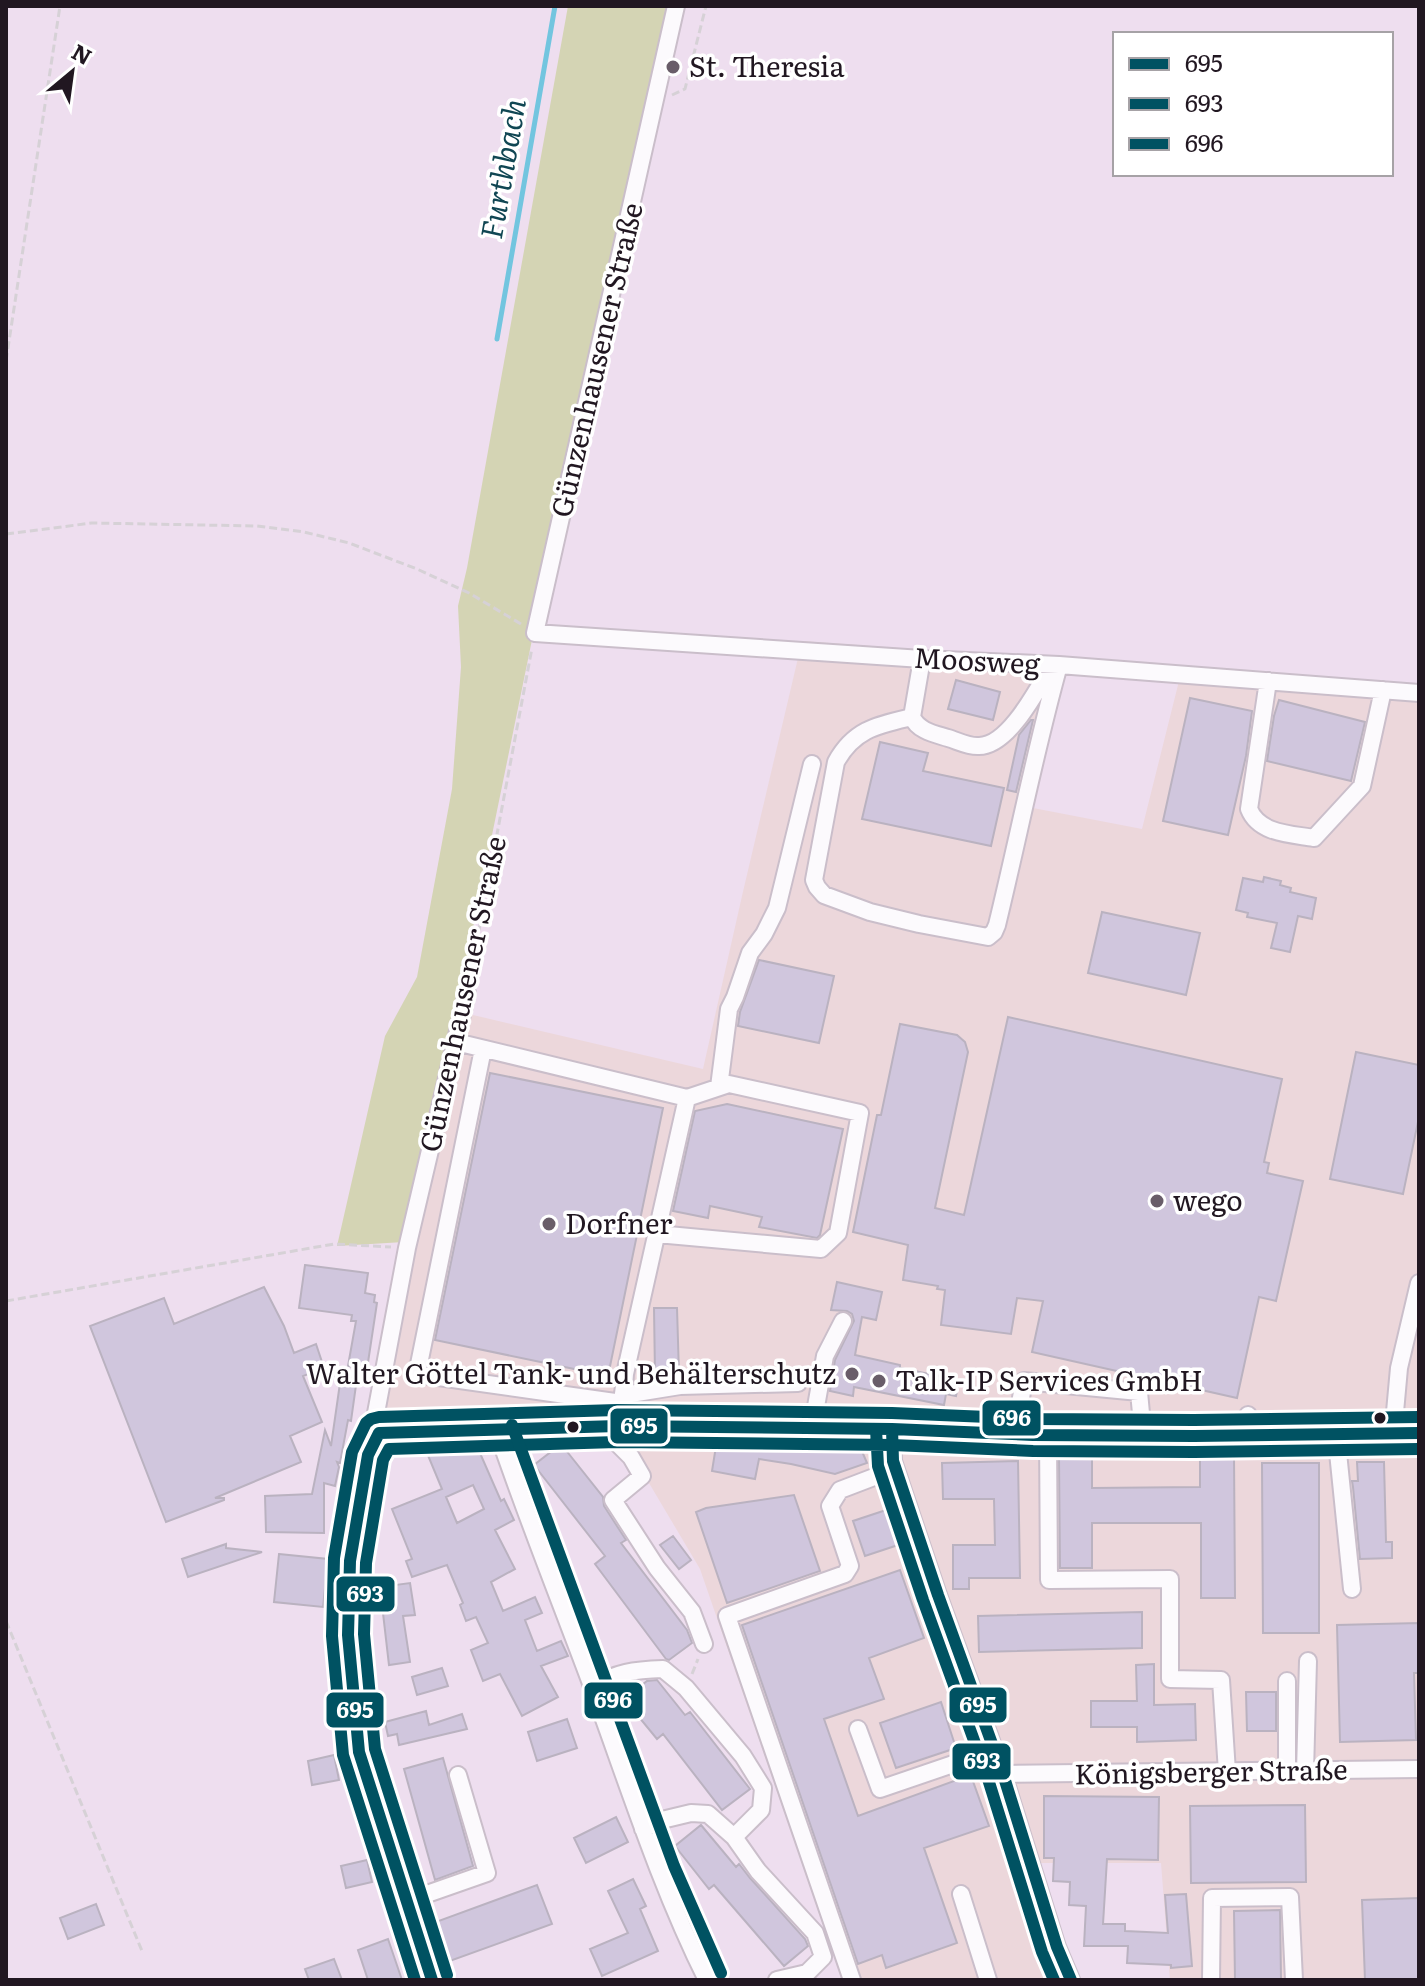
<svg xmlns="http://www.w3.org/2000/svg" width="1425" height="1986" font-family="Literata,serif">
	<rect width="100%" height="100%" fill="#eedeef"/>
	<path fill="#ecd7db" d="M802 641 1065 660 1033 808 1142 829 1182 669 1419 684V1980H1170L1161 1863H1039L1067 1980H842L700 1569 611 1419 379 1433 456 1011 703 1069 742 896Z"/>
	<path fill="#d4d4b4" d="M568 6H675L534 630 456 1011 404 1242 337 1246 385 1036 417 977 452 789 461 667 458 606 467 568Z"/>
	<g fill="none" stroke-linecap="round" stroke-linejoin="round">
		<path stroke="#72c5df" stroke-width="5" d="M497 339 555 6"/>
	</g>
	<path fill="#d0c6dd" stroke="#bab2c0" stroke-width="2" fill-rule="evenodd" d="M956 680 1000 692 993 720 948 709Z
		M1190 698 1252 711 1246 756 1228 835 1163 821Z
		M1279 700 1365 722 1351 781 1267 761 1274 716Z
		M1031 720H1033L1016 792 1007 790 1019 735Z
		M880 742 928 753 923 771 1004 788 991 846 862 819Z
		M1264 877 1281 881 1280 885 1291 888 1290 892 1316 898 1312 919 1298 916 1290 952 1271 948 1277 923 1247 917 1248 913 1236 910 1243 878 1263 882Z
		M1102 912 1200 933 1186 995 1088 973Z
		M759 960 834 976 819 1043 738 1026 740 1012Z
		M1008 1017 1282 1079 1264 1162 1269 1163 1267 1173 1303 1181 1276 1301 1259 1297 1237 1398 1032 1352 1043 1301 1017 1298 1011 1334 941 1325 945 1290 937 1289 938 1286 903 1280 908 1245 853 1232 877 1115H881L900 1024 957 1035 965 1042 968 1052 935 1208 964 1215Z
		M1356 1052 1419 1065V1117L1403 1194 1330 1179Z
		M490 1073 663 1108 608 1376 435 1340Z
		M727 1104 843 1129 820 1235 817 1238 759 1227 762 1217 710 1206 708 1218 673 1211 695 1111Z
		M305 1265 368 1273 365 1293 375 1295 374 1302 377 1303 367 1369 348 1366 356 1321H351L352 1315 299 1308Z
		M837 1282 882 1292 876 1320 862 1317 855 1355 900 1365V1368L959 1380 956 1396 946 1394 944 1405 854 1387 853 1396 830 1391 835 1360 854 1321 852 1314 847 1311 831 1310Z
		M264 1287 284 1326 294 1353 316 1344 324 1368 303 1376 322 1422 290 1436 301 1462 215 1498H224V1500L166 1522 90 1326 164 1298 174 1324Z
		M654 1308H677L679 1374H655Z
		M341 1376 357 1378 351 1421 348 1420 340 1463 337 1462 339 1467 335 1486 324 1483V1533L266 1532 265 1496 312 1494 325 1430 331 1446Z
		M717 1440 761 1446V1440L794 1445 795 1440 861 1449 867 1463 835 1474 791 1464 759 1459 755 1479 712 1471Z
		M476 1444 501 1501 504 1499 514 1520 495 1530 515 1569 491 1582 503 1611 535 1597 542 1613 525 1620 537 1651 561 1641 568 1656 541 1666 558 1697 522 1716 500 1674 483 1681 471 1650 488 1643 476 1617 466 1621 460 1605 463 1603 447 1565 412 1577 406 1561 412 1559 392 1509 442 1489 427 1453 446 1445 450 1455ZM473 1485 484 1509 457 1523 446 1497Z
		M561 1444 603 1497 604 1506 626 1540 621 1543 687 1630 692 1643 669 1660 666 1659 595 1564 605 1556 534 1465Z
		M1200 1455H1234L1235 1598H1201V1523H1092V1568H1060L1059 1459H1092V1488L1200 1487Z
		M1018 1461 1020 1578H969V1589H953V1545H995L994 1499H943L942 1463Z
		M1357 1462H1384L1386 1542H1392V1558L1360 1559 1353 1487 1352 1481H1358Z
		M1262 1463H1319V1633H1263Z
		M794 1495 820 1571 727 1603 696 1512 706 1508Z
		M889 1509 901 1544 865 1556 853 1521Z
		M673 1536 691 1560 679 1569 660 1545Z
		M226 1544V1548L262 1552 188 1577 182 1559Z
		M279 1554 328 1559 323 1607 274 1602Z
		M900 1570 924 1638 869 1658 884 1699 824 1719 858 1816 957 1780 956 1777 970 1773 989 1826 924 1848 957 1943 886 1968 882 1955 858 1964 742 1625Z
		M410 1583 415 1615 403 1616 410 1662 389 1665 380 1587Z
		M1142 1612V1648L979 1652 978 1616Z
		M1419 1623V1673H1414L1416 1740 1340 1742 1337 1625Z
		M1154 1664V1705L1195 1704 1196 1740 1137 1742V1727H1091V1701H1137L1136 1665Z
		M442 1668 448 1686 417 1695 412 1677Z
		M657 1680 685 1715 690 1712 750 1789 722 1810 663 1734 657 1739 624 1699 647 1681Z
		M1246 1692H1276V1731H1247Z
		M941 1702 956 1748 896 1768 880 1723Z
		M426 1711 429 1725 462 1714 467 1729 399 1745 397 1734 388 1736 385 1722Z
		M567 1719 577 1748 537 1761 528 1732Z
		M334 1755 339 1780 312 1785 308 1761Z
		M443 1758 473 1866 435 1880 404 1769Z
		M1044 1796 1159 1797 1158 1860 1107 1859 1103 1924H1125V1931L1168 1933 1165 1895 1186 1894 1192 1966 1171 1968V1965L1127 1963 1128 1946H1084L1086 1906 1069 1905 1070 1882 1053 1881 1054 1858H1044Z
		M1305 1805 1306 1882 1191 1883 1190 1806Z
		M616 1817 628 1842 586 1863 574 1838Z
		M701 1825 736 1867 739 1864 750 1878 805 1939 808 1946 784 1966 714 1885 709 1889 675 1846Z
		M367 1860 372 1882 346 1888 341 1866Z
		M633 1879 646 1906 640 1909 658 1951 602 1976 590 1949 628 1933 608 1891Z
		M537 1885 552 1924 447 1962 433 1923Z
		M1419 1898V1980H1365L1362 1900Z
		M96 1904 104 1925 68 1939 60 1918Z
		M1280 1910 1281 1980H1235L1234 1911Z
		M388 1939 402 1980H368L358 1950Z
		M334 1959 342 1980H309L305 1969Z"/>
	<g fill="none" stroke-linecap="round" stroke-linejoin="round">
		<g stroke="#cabeca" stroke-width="20">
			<path id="minor" d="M676 6 535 633 922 659 1059 665 1419 693
				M922 659 912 717C918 731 935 734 948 738 958 741 969 747 979 746 1009 746 1038 688 1052 665
				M1268 681 1249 809C1259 834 1291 834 1314 838L1362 786 1383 690
				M912 717C878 725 854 729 836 762L814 880 817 887 824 895 870 912 919 924 988 937 994 932 997 925C1018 839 1035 751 1059 665
				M456 1042 687 1098
				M483 1049 417 1374 622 1403
				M719 1087 729 1009 735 997 750 953 764 934 777 908 812 764
				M657 1234 821 1249 838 1233 860 1113 729 1084 687 1098 625 1374C624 1397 618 1419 616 1442L631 1457 642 1476 613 1500 657 1568 692 1612 704 1644
				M624 1395 680 1386 798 1383
				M812 1429 825 1356 843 1321
				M892 1429 893 1461 938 1595 1003 1774 1057 1947 1071 1980
				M497 1430C526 1516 560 1600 592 1686 628 1784 660 1886 707 1980
				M379 1433 617 1426 892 1429 1033 1435 1194 1436 1419 1433
				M1336 1433 1352 1589
				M1017 1434 1019 1409 1024 1381 1139 1392 1143 1435
				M1247 1434 1248 1415
				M1393 1434 1399 1368 1419 1283
				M1048 1435 1049 1580 1170 1579V1679L1221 1680 1227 1772
				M592 1687C617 1672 634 1670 663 1669L686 1688 743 1756 763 1788 761 1810 734 1837
				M858 1729 880 1789 994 1750
				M1287 1772V1681
				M1305 1772 1308 1661
				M1003 1774 1419 1769
				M643 1829 666 1819 691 1813 708 1814 734 1837 758 1871 815 1933 823 1957 807 1973 777 1980
				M961 1894 988 1980
				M407 1901 487 1873 458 1775
				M432 1980 359 1752 348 1635 350 1561 368 1455 379 1433 376 1413 407 1248 467 993
				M852 1980 727 1616 845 1574 850 1566 830 1506 840 1490 895 1469
				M1211 1980 1212 1898 1290 1897 1294 1980"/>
		</g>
		<path stroke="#d6d1d6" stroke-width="3" stroke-dasharray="8 4" stroke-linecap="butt" d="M672 95 685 89 706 6
			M6 361 60 6
			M6 534 92 523 257 526 304 532 349 543 417 569 469 593 521 624
			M470 978 532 648
			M6 1301 334 1244 391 1247
			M6 1621 142 1951
			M692 1674 698 1659"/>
		<use href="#minor" stroke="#fcfafd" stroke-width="16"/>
		<g stroke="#fff" stroke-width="18">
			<path id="bus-1" d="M892 1429 893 1461 938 1595 1003 1774 1057 1947 1071 1980
				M379 1433 617 1426 892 1429 1033 1435 1194 1436 1419 1433
				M379 1433 368 1455 350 1561 348 1635 359 1752 432 1980"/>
		</g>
		<g stroke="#fff" stroke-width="18">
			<path id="bus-2" d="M876 1429 878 1466 923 1600 988 1779 1042 1952 1054 1980
				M447 1975 375 1749 364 1634 366 1563 383 1460 389 1449 617 1442 892 1445 1033 1451 1194 1452 1419 1449"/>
		</g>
		<g stroke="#fff" stroke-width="18">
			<path id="bus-3" d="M512 1425 674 1866 721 1973
				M415 1980 343 1755 332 1636 334 1558 352 1452 366 1423 371 1419 379 1417 617 1410 892 1413 1033 1419 1194 1420 1419 1417"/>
		</g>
		<use href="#bus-1" stroke="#005262" stroke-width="12"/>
		<use href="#bus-2" stroke="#005262" stroke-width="12"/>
		<use href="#bus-3" stroke="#005262" stroke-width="12"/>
	</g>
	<g fill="#695d69" stroke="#fff" stroke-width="3">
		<circle cx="673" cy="67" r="8"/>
		<circle cx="1157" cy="1201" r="8"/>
		<circle cx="549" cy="1224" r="8"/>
		<circle cx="852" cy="1374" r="8"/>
		<circle cx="879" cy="1381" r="8"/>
	</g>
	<g fill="#211721" stroke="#fff" stroke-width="3">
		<circle cx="1380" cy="1418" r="7"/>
		<circle cx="573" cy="1427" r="7"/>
	</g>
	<g text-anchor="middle" stroke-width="7" stroke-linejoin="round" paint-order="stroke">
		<g font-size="28" fill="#211721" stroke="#fff" text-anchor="start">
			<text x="689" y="77">St. Theresia</text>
			<text x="1173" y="1211">wego</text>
			<text x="565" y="1234">Dorfner</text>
			<text x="836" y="1384" text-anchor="end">Walter Göttel Tank- und Behälterschutz</text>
			<text x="895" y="1391">Talk-IP Services GmbH</text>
		</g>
		<g font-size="28" fill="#211721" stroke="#fff">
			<text transform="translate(597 360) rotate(-77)" y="10">Günzenhausener Straße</text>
			<text transform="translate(977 661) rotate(3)" y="10">Moosweg</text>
			<text transform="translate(463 994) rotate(-78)" y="10">Günzenhausener Straße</text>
			<text transform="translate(1211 1772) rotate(-1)" y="10">Königsberger Straße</text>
		</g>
		<g font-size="30" font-style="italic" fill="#104653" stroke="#fff">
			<text transform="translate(504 169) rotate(-80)" y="10">Furthbach</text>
		</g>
	</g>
	<g stroke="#fff" stroke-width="3">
		<rect x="981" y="1399" width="61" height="38" rx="8" fill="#005262"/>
		<rect x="609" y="1407" width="60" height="38" rx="8" fill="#005262"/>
		<rect x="335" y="1575" width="61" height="38" rx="8" fill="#005262"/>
		<rect x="583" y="1681" width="61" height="39" rx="8" fill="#005262"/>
		<rect x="948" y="1686" width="60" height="38" rx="8" fill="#005262"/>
		<rect x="325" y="1691" width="60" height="38" rx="8" fill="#005262"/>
		<rect x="951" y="1742" width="61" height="39" rx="8" fill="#005262"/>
	</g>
	<g font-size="22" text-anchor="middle" font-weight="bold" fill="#fff">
		<text x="1012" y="1426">696</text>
		<text x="639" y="1434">695</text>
		<text x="365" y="1602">693</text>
		<text x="613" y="1708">696</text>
		<text x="978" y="1713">695</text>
		<text x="355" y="1718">695</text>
		<text x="982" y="1769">693</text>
	</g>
	<rect width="1425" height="1986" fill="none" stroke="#211721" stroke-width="16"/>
	<rect x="1113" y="32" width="280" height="144" fill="#ffffff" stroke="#a6a2a6" stroke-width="2"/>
	<rect x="1129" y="58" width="40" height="12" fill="#005262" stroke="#a6a2a6" stroke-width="2"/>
	<text x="1185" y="72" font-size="24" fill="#211721">695</text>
	<rect x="1129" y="98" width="40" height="12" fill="#005262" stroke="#a6a2a6" stroke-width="2"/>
	<text x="1185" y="112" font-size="24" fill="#211721">693</text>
	<rect x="1129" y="138" width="40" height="12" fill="#005262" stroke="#a6a2a6" stroke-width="2"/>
	<text x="1185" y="152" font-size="24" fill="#211721">696</text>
	<g transform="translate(72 72) rotate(29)" stroke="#ffffff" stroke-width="6" paint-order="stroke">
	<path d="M0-6L14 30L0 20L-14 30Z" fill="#211721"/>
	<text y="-12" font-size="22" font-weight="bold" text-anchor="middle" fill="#211721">N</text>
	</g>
</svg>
